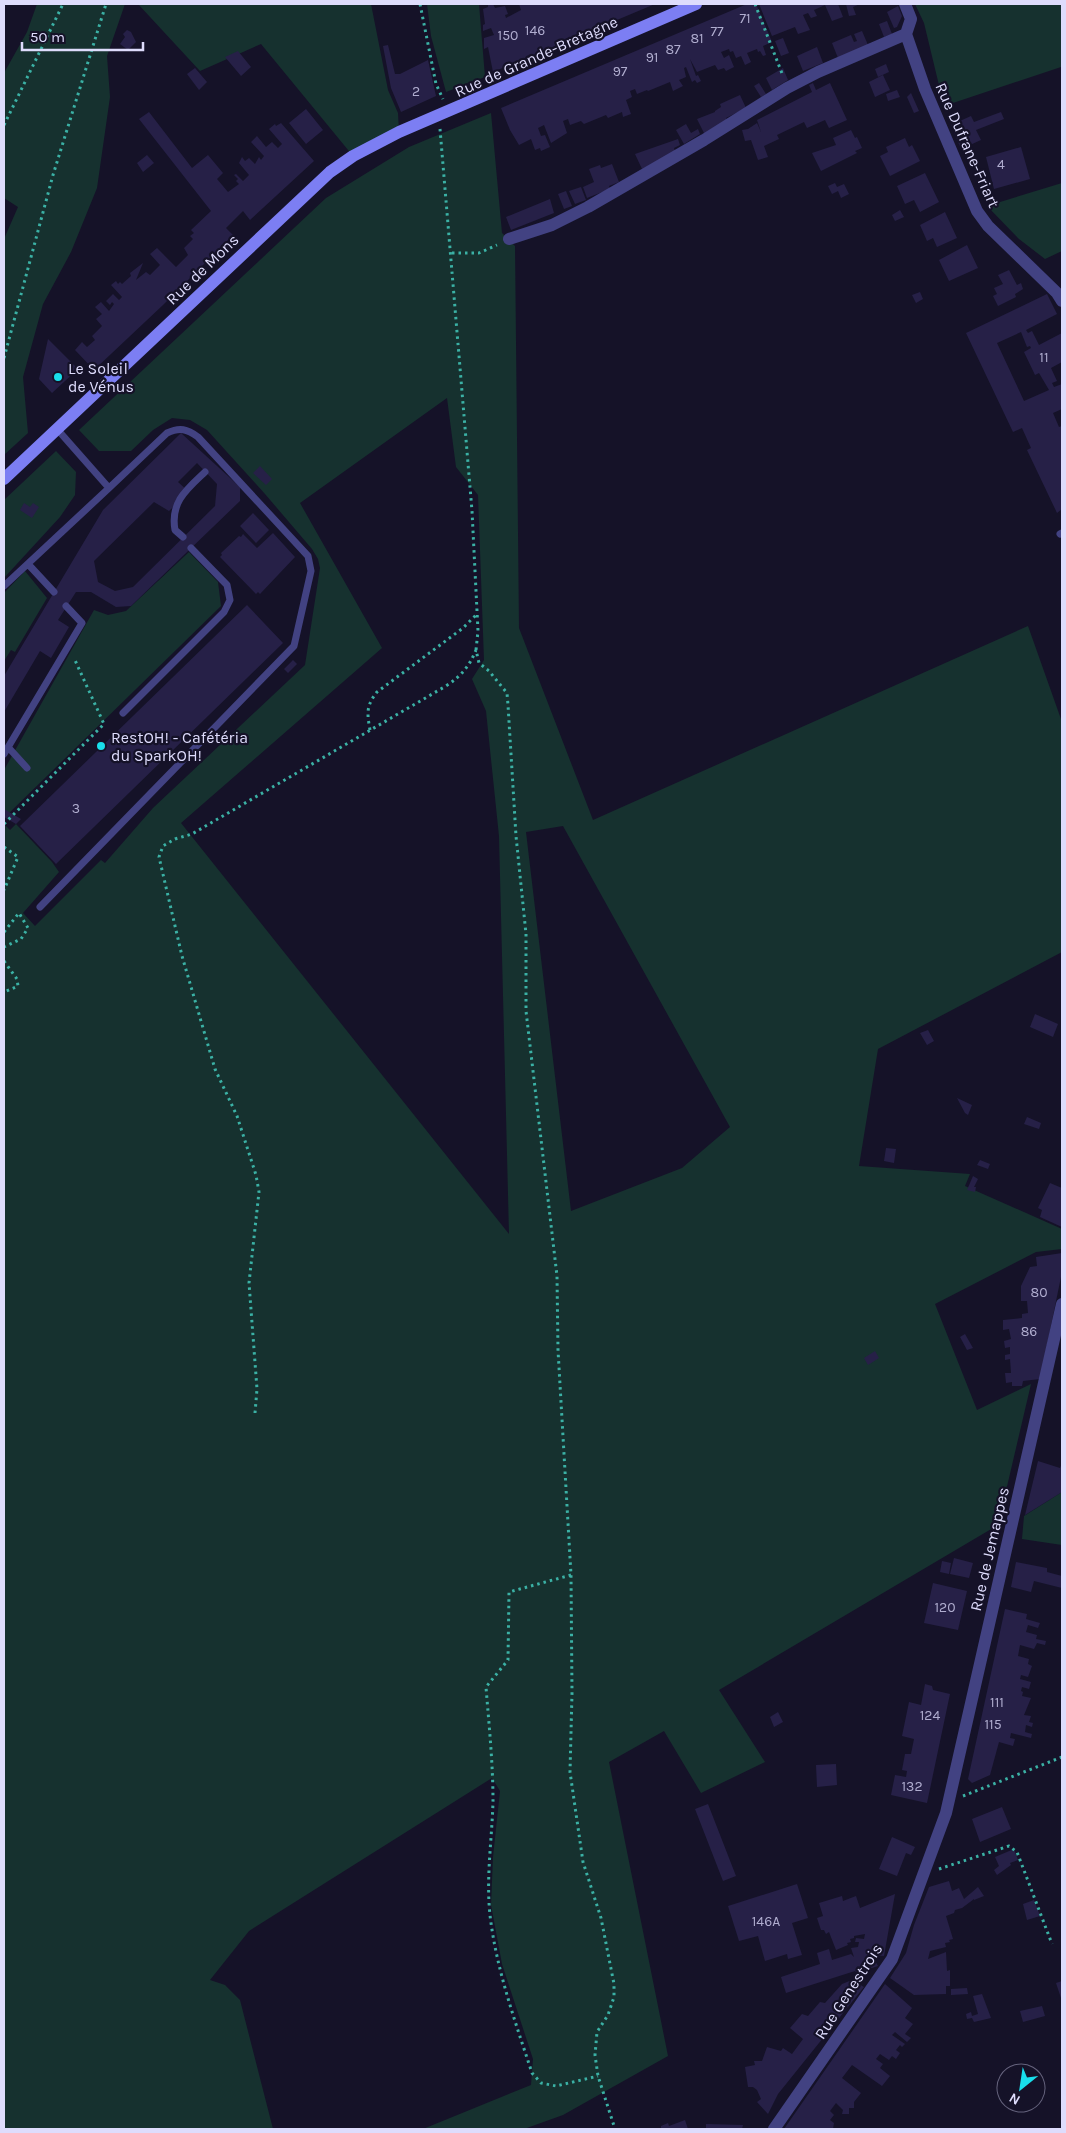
<svg xmlns="http://www.w3.org/2000/svg" width="1066" height="2133" font-family="Karla,sans-serif">
	<rect width="100%" height="100%" fill="#151228"/>
	<path fill="#16312f" fill-rule="evenodd" d="M37 4H125L107 56 110 97 97 188 71 252 43 304 23 377 28 433 4 455V239L18 207 4 198V73L27 32Z
		M138 4H371L388 90 398 113 399 132 353 156 261 44 200 71Z
		M427 4H479L485 77 446 92 431 36Z
		M915 4H1062V71L1061 67 944 106 924 23Z
		M491 113 502 233 515 246 519 628 593 820 1028 626 1062 722V952L878 1049 859 1166 970 1174 965 1186 1062 1229V1249L1036 1252 935 1304 977 1410 1031 1384 998 1525 719 1690 765 1762 701 1793 664 1731 609 1762 668 2056 563 2115 524 2129H423L531 2085 533 2059 502 1964 491 1905 493 1857 500 1791 492 1778 249 1931 210 1980 225 1985 240 2000 273 2129H4V824L10 830 16 824 52 862 59 872 23 913 35 926 101 860 105 863 153 808 305 665 320 568 318 559 312 549 265 494 207 430 190 420 172 418 153 430 131 451H99L79 430 326 198 409 147ZM447 398 456 467 478 495 484 660 472 679 486 711 499 836 509 1234 181 823 382 648 300 503ZM563 826 730 1127 682 1168 571 1211 526 832Z
		M1062 183V251L1045 259 1019 239 987 206Z
		M56 451 76 472 75 495 60 517 4 578V500Z
		M189 552 218 582 221 606 4 818V770L94 610 108 615 126 611Z
		M25 571 47 598 15 652 11 650 4 661V593Z
		M1062 1492V1545L1022 1539 1024 1516Z"/>
	<path fill="#262047" fill-rule="evenodd" d="M488 4H493L495 8 505 6 508 14 505 15 506 18 521 10 519 4H655L493 72 488 47 484 49V38L494 35 491 28 483 31V25L485 24 483 9 488 7Z
		M747 4H756L772 42 763 46 766 55 763 56 760 51 758 52 757 49 747 53 751 62 745 65 741 56 736 58 733 51 730 52 729 49 721 52 724 58 729 55 734 67 726 71 724 68 718 70 715 65 697 72 690 59 696 76 698 75 701 81 697 83 695 80 692 82 686 67 684 68 686 77 679 80 683 86 673 91 670 82 648 91 647 90 637 94 635 89 630 91 632 97 626 100 631 114 623 117 622 112 608 118 606 115 584 124 581 121 570 125 568 119 563 121 567 133 551 143 544 125 538 128 541 136 545 135 550 147 541 151 540 148 535 150 531 139 519 145 510 130 501 108Z
		M759 4H838L843 17 832 21 825 5 814 10 817 16 811 18 808 13 803 15 810 30 798 34 795 27 772 36Z
		M846 4H860L853 7 856 15 849 16Z
		M898 6 902 16 897 27 894 28 887 12Z
		M887 21 892 34 884 37 879 24Z
		M127 30 131 32 136 42 128 50 120 44 125 37 123 34Z
		M862 31 868 45 838 58 832 43 851 35 854 42 857 41 854 34Z
		M783 38 789 53 781 56 775 41Z
		M388 45 395 74H400L428 60 436 96 401 112 391 88 383 46Z
		M817 47 823 63 803 71 797 56Z
		M238 51 251 67 241 76 225 57Z
		M886 64 889 72 878 77 875 69Z
		M195 68 207 82 199 90 187 74Z
		M783 68 788 80 772 90 766 78Z
		M883 75 890 90 875 97 869 82Z
		M759 83 766 94 761 97 754 86Z
		M813 83 816 90 830 83 847 120 829 128 825 120 807 128 804 122 777 135 779 139 764 146 768 157 758 160 751 140 745 141 742 130 748 129 757 123 761 132 757 120 812 92 809 85Z
		M897 90 900 97 888 101 886 94Z
		M911 93 919 111 914 113 907 97Z
		M740 95 746 108 726 118 728 121 705 135 697 119 715 112V111L721 107 720 104Z
		M306 109 323 130 306 144 289 123Z
		M149 112 192 168 208 155 223 173 217 179 228 192 239 184 236 181 238 179 234 175 236 174 243 181 249 175 239 163 242 157 245 161 249 158 255 164 259 157 261 160 264 156 251 142 257 136 266 147 272 142 278 148 282 144 269 129 275 124 276 126 281 123 314 161 250 220 243 211 226 228 233 235 163 305 94 370 75 350 82 342 87 347 95 340 92 336 102 326 96 319 102 314 95 307 101 302 109 311 114 304 112 302 110 305 106 301 113 294 119 300 122 297 111 285 116 281 118 284 120 282 122 284 131 276 130 273 143 263 136 280 146 272 150 275 160 265 150 254 157 248 176 267 188 255 184 248 193 239 190 236 194 233 191 230 211 211 139 119Z
		M1001 112 1004 119 976 130 981 140 961 149 951 125 971 116 974 122Z
		M686 124 691 133 698 129 700 134 684 144 676 130Z
		M851 130 855 138 857 137 862 148 855 151 857 153 821 171 812 153 836 145 833 138Z
		M905 138 909 147 912 145 920 161 890 176 880 156 888 152 886 147Z
		M678 139 680 145 674 148 676 154 642 169 635 154Z
		M1021 147 1030 179 994 189 986 157Z
		M147 155 154 163 143 172 137 163Z
		M612 164 619 182 609 186 610 189 587 198 583 187 594 182 589 169 600 165 601 168Z
		M925 173 939 202 920 212 914 200 905 204 897 186Z
		M835 183 837 187 844 184 849 194 841 198 838 191 832 194 828 186Z
		M581 187 586 200 575 204 569 191Z
		M566 191 572 206 564 209 558 194Z
		M550 199 554 213 511 230 506 217Z
		M900 210 904 217 895 221 892 215Z
		M945 212 957 238 937 247 933 238 927 241 920 225Z
		M967 245 978 268 949 281 939 260Z
		M1009 270 1017 285 1021 283 1023 289 1015 294 1016 297 998 306 993 296 997 294 994 288 1003 284 998 275Z
		M920 292 923 299 916 303 912 295Z
		M1047 294 1057 314 1026 330 1028 333 1032 331 1039 345 1062 333V362L1051 368 1057 381 1052 383 1054 387 1062 384V409L1053 413 1059 427 1062 426V509L1057 513 1027 450 1031 448 1022 428 1013 432 966 333ZM1021 332 1027 347 1030 346 1031 348 1024 352 1035 375 1039 373 1049 390 1024 401 997 343Z
		M48 339 78 369 52 393 39 379Z
		M181 433 240 487V501L131 606 116 607 91 592H76L58 620 69 627 51 658 40 651 4 712V676L103 510ZM197 463 217 484 215 506 133 587 115 591 98 582 94 561 154 502 169 511 189 492 178 482Z
		M260 466 272 479 266 485 253 473Z
		M24 503 30 507 33 503 39 507 32 518 20 510Z
		M253 513 269 530 256 543 240 526Z
		M273 533 295 557 260 594 258 592 256 594 220 557 222 555 221 553 239 536 241 537 243 534 257 548Z
		M247 605 283 643 56 864 20 826Z
		M293 660 297 664 288 673 284 669Z
		M4 809 21 819 16 824 4 817Z
		M1035 1014 1058 1024 1053 1037 1030 1027Z
		M928 1030 934 1041 927 1045 920 1033Z
		M957 1098 972 1105 968 1115 965 1113Z
		M1027 1117 1041 1123 1039 1129 1024 1124Z
		M886 1148 896 1149 894 1163 884 1161Z
		M980 1160 990 1164 988 1169 977 1165Z
		M973 1176 978 1179 974 1187H976L975 1192 967 1190Z
		M1050 1183 1062 1188V1227L1040 1217 1042 1210 1038 1208Z
		M1062 1253V1272L1040 1379 1023 1381 1022 1386H1012V1382L1006 1383 1005 1373H1011L1010 1359 1005 1360V1355L1010 1354V1347L1005 1348 1004 1341 1011 1339 1009 1329 1003 1330V1320L1022 1318V1314L1028 1313 1027 1301H1021V1286L1030 1267 1037 1266 1036 1257Z
		M965 1334 973 1348 967 1350 960 1337Z
		M875 1351 879 1358 868 1365 864 1358Z
		M1038 1461 1060 1468 1062 1463V1492L1025 1515Z
		M954 1558 973 1563 969 1578 950 1574Z
		M942 1561 951 1563 949 1574 940 1572Z
		M1016 1562 1047 1568V1572L1062 1576V1588L1034 1581 1031 1592 1011 1587Z
		M933 1583 967 1591 958 1630 924 1623Z
		M1005 1609 1027 1614 1026 1619 1040 1623 1038 1628 1028 1625 1026 1632 1037 1635 1036 1639 1046 1641 1045 1645 1037 1643 1034 1649 1020 1645 1018 1656 1029 1659 1028 1664 1032 1666 1028 1677 1021 1675 1020 1679 1031 1682 1029 1689 1022 1687 1021 1691 1023 1692 1022 1696 1031 1698 1024 1715 1031 1716 1029 1722 1033 1723 1032 1727 1026 1725 1025 1732 1032 1734 1031 1738 1011 1733 1010 1738 1015 1739 1013 1746 999 1742 990 1775 972 1783 968 1779Z
		M925 1684 932 1686 933 1690 950 1694 927 1803 891 1795 895 1775 906 1777 907 1771 902 1770 905 1754H911L914 1739 902 1736 909 1702 921 1705Z
		M778 1712 783 1722 774 1727 770 1717Z
		M836 1764 837 1785 817 1787 816 1765Z
		M708 1804 736 1876 723 1881 695 1809Z
		M1002 1807 1011 1829 980 1842 972 1819Z
		M892 1837 915 1847 911 1855 906 1853 897 1876 879 1869Z
		M1014 1849 1018 1860 1010 1863 1011 1865 997 1875 994 1870 999 1866 995 1857Z
		M949 1881 952 1891 959 1888 964 1899 978 1887 984 1896 974 1900V1899L962 1908 955 1910 954 1913 946 1916 953 1939 949 1940 950 1942 945 1943 946 1947 930 1951 928 1959 946 1952 947 1971 950 1970V1986H946V1994L914 1995 890 1978 906 1953 914 1925 929 1887Z
		M797 1884 808 1918 792 1923 802 1955 788 1959 787 1954 765 1961 758 1936 739 1941 728 1906Z
		M895 1894 884 1956 872 1955 878 1966 857 1973 855 1971 786 1993 781 1977 820 1964 817 1953 829 1949 832 1960 851 1954 854 1957 851 1948 858 1947 859 1942H855L856 1938 864 1939 865 1934 854 1936V1938L850 1939 851 1942 847 1943 848 1945 836 1950 829 1932 826 1934 824 1930H821L817 1918 823 1916 819 1903 842 1896 843 1901 856 1896 860 1908Z
		M1034 1900 1040 1916 1027 1920 1023 1904Z
		M852 1980 864 1987 778 2094 768 2114 757 2102 761 2099 757 2090 753 2087H748L745 2067 755 2065 754 2061H762L767 2047 781 2051 783 2048 792 2054 803 2039 790 2028 802 2014 808 2016 820 2002 825 2003 842 1984Z
		M1062 1981V2001L1056 1983Z
		M885 1984 912 2008 905 2018 913 2024 905 2034 911 2038 907 2042 895 2032 892 2035 905 2044 902 2047 900 2045 896 2050 900 2053 896 2059 892 2056 889 2060 880 2054 876 2059 883 2064 880 2068 890 2076 882 2086 852 2065 842 2078 861 2093 854 2102V2108H849V2114H842L843 2110 836 2103 830 2111 834 2115 830 2120 834 2123 833 2129H784Z
		M967 1988 968 1994 951 1995V1989Z
		M982 1994 991 2018 974 2022 972 2018 967 2019 966 2014 971 2012 972 2016 978 2014 973 1996Z
		M1042 2006 1045 2016 1023 2022 1020 2011Z
		M685 2120 688 2129H661V2126L668 2123 669 2126Z
		M706 2124 743 2125 742 2129H706Z"/>
	<g fill="none" stroke-linecap="round" stroke-linejoin="round">
		<path stroke="#3bb1a5" stroke-width="3" stroke-dasharray="2.5 4" stroke-linecap="butt" d="M420 4 436 84 443 99
			M755 4 783 76
			M4 125 63 4
			M440 129 472 511 478 631 476 650 479 663 489 671 507 693 508 705 516 836 526 934V1011L557 1276 558 1350 571 1575 572 1693 570 1772 583 1862 601 1918 614 1984V1997L608 2015 597 2032 595 2055 598 2076 615 2129
			M452 253H479L497 245
			M4 358 53 175 106 4
			M370 730C367 713 366 706 377 692L463 628 477 614
			M4 824 104 724 74 658
			M4 847 18 857 4 890
			M4 932 19 913 28 928 21 939 4 947
			M4 961 17 979 18 986 4 992
			M255 1413 257 1389 249 1283 259 1192 256 1175 237 1116 215 1069 182 956 159 857 163 846 175 839 192 834 446 686C461 676 469 667 476 650
			M571 1575 509 1592 508 1660 486 1687C489 1725 493 1764 493 1801 492 1842 485 1882 491 1923 498 1974 516 2024 532 2073L541 2083 556 2086 598 2076
			M963 1796 1062 1757
			M939 1869 1009 1846 1017 1852 1052 1944"/>
		<path stroke="#424282" stroke-width="7" d="M1060 534 1062 533
			M183 537 175 530C170 502 187 489 205 472
			M28 564 54 592
			M4 586 109 488 57 429
			M123 713 224 612 230 600 227 585 191 548
			M8 747 27 768
			M4 754 82 623 66 606
			M40 907 294 646 311 571 308 556 198 437C187 429 180 427 167 433L109 488"/>
		<path stroke="#424282" stroke-width="12" d="M905 4 911 19 906 34 925 89 977 211 988 226 1057 293 1062 301
			M509 239 552 225 588 207 704 140 787 88 818 72 906 34
			M774 2129 892 1959 946 1813 1062 1304"/>
		<path stroke="#7c7ef3" stroke-width="12" d="M4 479 330 172 353 156 399 132 696 4"/>
	</g>
	<g fill="#19deeb" stroke="#151228" stroke-width="2">
		<circle cx="58" cy="377" r="5"/>
		<circle cx="101" cy="746" r="5"/>
	</g>
	<g text-anchor="middle" stroke-width="4.5" stroke-linejoin="round" paint-order="stroke">
		<g font-size="14" fill="#b0adcf">
			<text x="745" y="23">71</text>
			<text x="535" y="35">146</text>
			<text x="717" y="36">77</text>
			<text x="508" y="40">150</text>
			<text x="697" y="43">81</text>
			<text x="673" y="54">87</text>
			<text x="652" y="62">91</text>
			<text x="620" y="76">97</text>
			<text x="416" y="96">2</text>
			<text x="1001" y="169">4</text>
			<text x="1044" y="362">11</text>
			<text x="76" y="813">3</text>
			<text x="1039" y="1297">80</text>
			<text x="1029" y="1336">86</text>
			<text x="945" y="1612">120</text>
			<text x="997" y="1707">111</text>
			<text x="930" y="1720">124</text>
			<text x="993" y="1729">115</text>
			<text x="912" y="1791">132</text>
			<text x="766" y="1926">146A</text>
		</g>
		<g font-size="16" fill="#dedcfc" stroke="#151228">
			<text transform="translate(536 56) rotate(-24)" y="6">Rue de Grande-Bretagne</text>
			<text transform="translate(968 145) rotate(66)" y="6">Rue Dufrane-Friart</text>
			<text transform="translate(202 269) rotate(-44)" y="6">Rue de Mons</text>
			<text transform="translate(989 1549) rotate(-77)" y="6">Rue de Jemappes</text>
			<text transform="translate(848 1991) rotate(-57)" y="6">Rue Genestrois</text>
		</g>
		<g font-size="16" fill="#dedcfc" stroke="#151228" text-anchor="start">
			<text x="68" y="374">Le Soleil<tspan x="68" dy="18">de Vénus</tspan></text>
			<text x="111" y="743">RestOH! - Cafétéria<tspan x="111" dy="18">du SparkOH!</tspan></text>
		</g>
	</g>
	<rect width="1066" height="2133" fill="none" stroke="#dedcfc" stroke-width="10"/>
	<g transform="translate(1021 2088) rotate(210)"><circle r="24" fill="#151228" stroke="#65637d"/>
	<path d="M0-4L9 19L0 12L-9 19Z" fill="#19deeb"/>
	<text y="-8" font-size="14" font-weight="bold" text-anchor="middle" fill="#dedcfc">N</text>
	</g>
	<path d="M22 42v8h121v-8" fill="none" stroke="#dedcfc" stroke-width="2.5"/>
	<text x="30" y="42" font-size="15" fill="#dedcfc" stroke="#151228" stroke-width="4" paint-order="stroke">50 m</text>
</svg>
